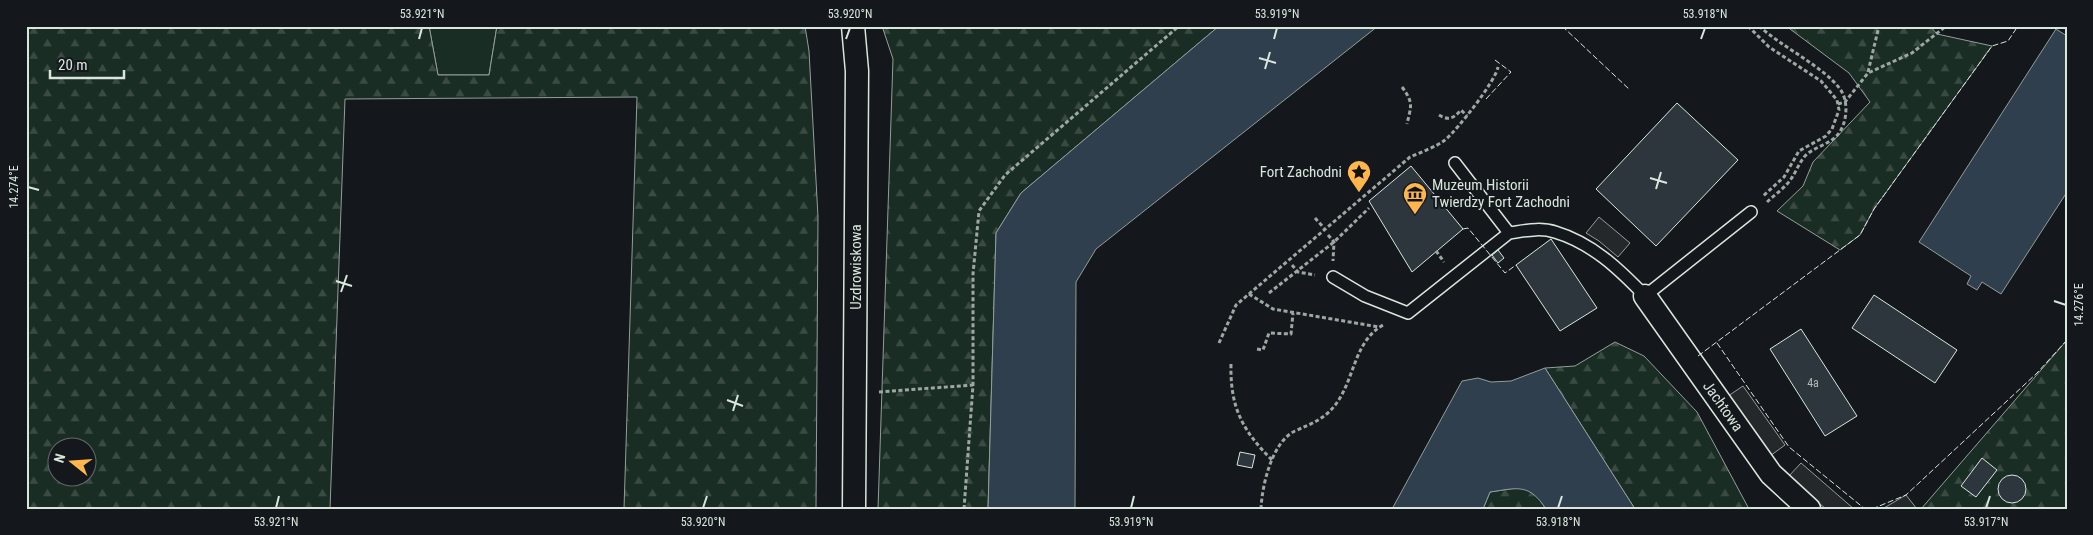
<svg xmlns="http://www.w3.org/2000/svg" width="2093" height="535" font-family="'Roboto Condensed',sans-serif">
	<defs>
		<pattern id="forest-firs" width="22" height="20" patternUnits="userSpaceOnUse" patternTransform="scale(1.25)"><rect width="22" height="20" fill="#1a2d24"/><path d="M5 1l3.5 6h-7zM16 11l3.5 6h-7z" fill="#3b4b43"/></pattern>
	</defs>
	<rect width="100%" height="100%" fill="#14181c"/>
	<path fill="#1a2d24" stroke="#939e99" d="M429 26H497L489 75H438Z"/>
	<path fill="url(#forest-firs)" stroke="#939e99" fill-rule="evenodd" d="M26 26H429L438 75H489L497 26H805L809 51 818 217 816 509H624L637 97 345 99 330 509H26ZM58 448H88V478H58Z
		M882 26H1219L1021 193 996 233 988 509H878L893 59Z
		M1786 26H1930L1937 34 1992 46 1874 209 1860 235 1840 250 1777 211 1803 186 1813 162 1870 102 1849 73Z
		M2067 340V509H1921Z
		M1615 342 1644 356 1697 412 1749 509H1635L1545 368 1575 366Z
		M1522 487 1537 496 1546 509H1483L1490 492Z"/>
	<path fill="#24282b" stroke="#939e99" d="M1599 217 1630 243 1618 257 1599 241 1586 233Z
		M1743 386 1785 445 1770 456 1728 396Z
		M1801 463 1854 509H1826L1788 477Z
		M1906 495 1917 509H1884V508Z"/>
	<path fill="#2f3f4d" stroke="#939e99" d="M1219 26H1378L1096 249 1076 282 1075 509H988L996 233 1021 193Z
		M2056 29 2067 36V192L2001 294 1982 282 1977 290 1967 284 1971 276 1919 242Z
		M1545 368 1635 509H1546C1529 483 1518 488 1490 492L1483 509H1392L1462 381 1478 378 1491 382 1511 381Z"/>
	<path fill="#2c363c" stroke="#d8e6dc" d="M1677 103 1738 160 1656 246 1596 189Z
		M1411 166 1463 229 1412 272 1369 201Z
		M1551 239 1597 308 1560 331 1516 265Z
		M1498 250 1504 258 1498 263 1492 255Z
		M1874 295 1957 350 1935 383 1852 328Z
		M1801 329 1857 416 1825 436 1770 349Z
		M1240 452 1255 455 1252 468 1237 465Z
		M1982 458 1997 470 1976 497 1961 486Z
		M1998 489a14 14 0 1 1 28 0a14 14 0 1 1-28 0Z"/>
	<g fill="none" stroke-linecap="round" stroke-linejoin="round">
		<g stroke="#d8e6dc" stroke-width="14">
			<path id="service" d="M1455 163 1509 233C1524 231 1540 227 1555 232 1592 243 1619 269 1645 296L1751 212
				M1333 277 1365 296 1408 313 1509 233"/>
		</g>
		<g stroke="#d8e6dc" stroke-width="25">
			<g id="minor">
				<path d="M853 26 857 71 854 509"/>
				<path id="s1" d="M1645 296 1771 474 1809 509"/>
			</g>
		</g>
		<path stroke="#9da8a2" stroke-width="3" stroke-dasharray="4 2.5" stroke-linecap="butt" d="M1748 26 1769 47 1821 81 1837 100 1839 110 1832 129 1826 136 1799 151 1784 177 1762 197
			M1759 26C1782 47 1824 67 1840 89 1849 101 1847 122 1839 133 1830 145 1815 146 1805 156 1799 163 1796 172 1791 179 1785 188 1774 195 1766 203
			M1868 72 1879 26
			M1402 87C1414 103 1411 106 1407 124
			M1838 104 1845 102 1868 73 1912 53 1946 26
			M1439 115C1449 121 1454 118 1461 110L1467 116
			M1315 218 1324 228
			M1328 235 1334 242 1333 261
			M1436 251 1444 262
			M1292 265 1298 272 1315 275
			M1269 293 1334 242 1369 208
			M1249 294 1273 309 1379 327
			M1219 343 1236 305 1410 157C1421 152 1436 147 1445 140 1458 129 1495 82 1498 67
			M1257 349 1263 350 1269 333 1291 334 1293 313
			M1231 364C1230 407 1242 430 1272 460
			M879 392 973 385
			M964 509 973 385V274L979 211 1005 175 1179 26
			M1261 509C1262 485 1272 442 1295 431 1313 423 1327 418 1338 401 1355 376 1355 339 1385 324"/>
		<use href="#service" stroke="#14181c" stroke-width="11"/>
		<use href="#minor" stroke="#14181c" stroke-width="22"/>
		<path stroke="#d8e6dc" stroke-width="1" stroke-dasharray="6 2.5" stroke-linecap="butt" d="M1562 26 1630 90
			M1486 99 1511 72 1495 60
			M1463 229 1468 228 1505 273 1516 265
			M1717 343 1789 447 1865 509
			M1698 356 1860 235 1874 209 1992 46 2008 41 2018 26
			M1872 509 1906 495 2037 373 2067 340"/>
	</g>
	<path fill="none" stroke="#d8e6dc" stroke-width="2" d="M419 39 422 28M846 39 850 28M1274 39 1277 28M1701 39 1705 28M1259 58 1276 63M1265 69 1270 52M1650 178 1667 183M28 187 39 190M1656 189 1661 172M336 281 352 286M341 292 347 275M2054 301 2066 305M727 400 743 406M733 411 738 395M276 508 279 496M703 508 707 496M1131 508 1134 496M1558 508 1562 496M1986 508 1990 496"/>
	<defs>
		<g id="sight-pin" transform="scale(1.25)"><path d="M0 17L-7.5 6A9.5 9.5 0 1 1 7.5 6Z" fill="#ffb74d" stroke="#14181c"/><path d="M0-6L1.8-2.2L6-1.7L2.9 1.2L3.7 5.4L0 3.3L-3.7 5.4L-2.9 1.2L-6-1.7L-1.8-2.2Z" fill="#111"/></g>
		<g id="museum-pin" transform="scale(1.25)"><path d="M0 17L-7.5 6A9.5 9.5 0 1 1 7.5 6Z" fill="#ffb74d" stroke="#14181c"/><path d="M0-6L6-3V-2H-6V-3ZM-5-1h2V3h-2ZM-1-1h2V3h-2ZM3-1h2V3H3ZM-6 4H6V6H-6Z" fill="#111"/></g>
	</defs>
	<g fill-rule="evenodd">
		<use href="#sight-pin" x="1359" y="172"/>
		<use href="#museum-pin" x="1415" y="194"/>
	</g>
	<g text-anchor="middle" stroke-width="4" stroke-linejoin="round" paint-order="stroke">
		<g font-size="12" fill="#adbab4">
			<text x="1813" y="387">4a</text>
		</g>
		<g font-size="15" fill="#d8e6dc" stroke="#14181c" text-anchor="end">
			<text x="1342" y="177">Fort Zachodni</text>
			<text x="1432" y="190" text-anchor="start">Muzeum Historii<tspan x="1432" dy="17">Twierdzy Fort Zachodni</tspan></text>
		</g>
		<g font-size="15" fill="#d8e6dc" stroke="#14181c">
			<text transform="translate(856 267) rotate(-90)" y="5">Uzdrowiskowa</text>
			<text dy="5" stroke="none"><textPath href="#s1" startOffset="135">Jachtowa</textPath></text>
		</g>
	</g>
	<rect width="2093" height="535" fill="none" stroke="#14181c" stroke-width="55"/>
	<g transform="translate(72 462) rotate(287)"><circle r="24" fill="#14181c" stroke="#626a69"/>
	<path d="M0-4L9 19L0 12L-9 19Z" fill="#ffb74d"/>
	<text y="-8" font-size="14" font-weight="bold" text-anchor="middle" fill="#d8e6dc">N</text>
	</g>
	<path d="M50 70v8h74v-8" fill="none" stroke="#d8e6dc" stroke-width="2.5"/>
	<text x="58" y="70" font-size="15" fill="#d8e6dc" stroke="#14181c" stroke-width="4" paint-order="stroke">20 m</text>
	<rect x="28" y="28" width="2038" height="480" fill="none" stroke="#d8e6dc" stroke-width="2"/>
	<g font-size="12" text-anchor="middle" fill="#d8e6dc">
		<text x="422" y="18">53.921°N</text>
		<text x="850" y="18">53.920°N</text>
		<text x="1277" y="18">53.919°N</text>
		<text x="1705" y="18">53.918°N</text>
		<text transform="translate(14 187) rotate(-90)" y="4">14.274°E</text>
		<text transform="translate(2079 305) rotate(-90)" y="4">14.276°E</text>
		<text x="276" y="526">53.921°N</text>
		<text x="703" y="526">53.920°N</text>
		<text x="1131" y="526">53.919°N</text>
		<text x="1558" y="526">53.918°N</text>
		<text x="1986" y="526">53.917°N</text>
	</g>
</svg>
